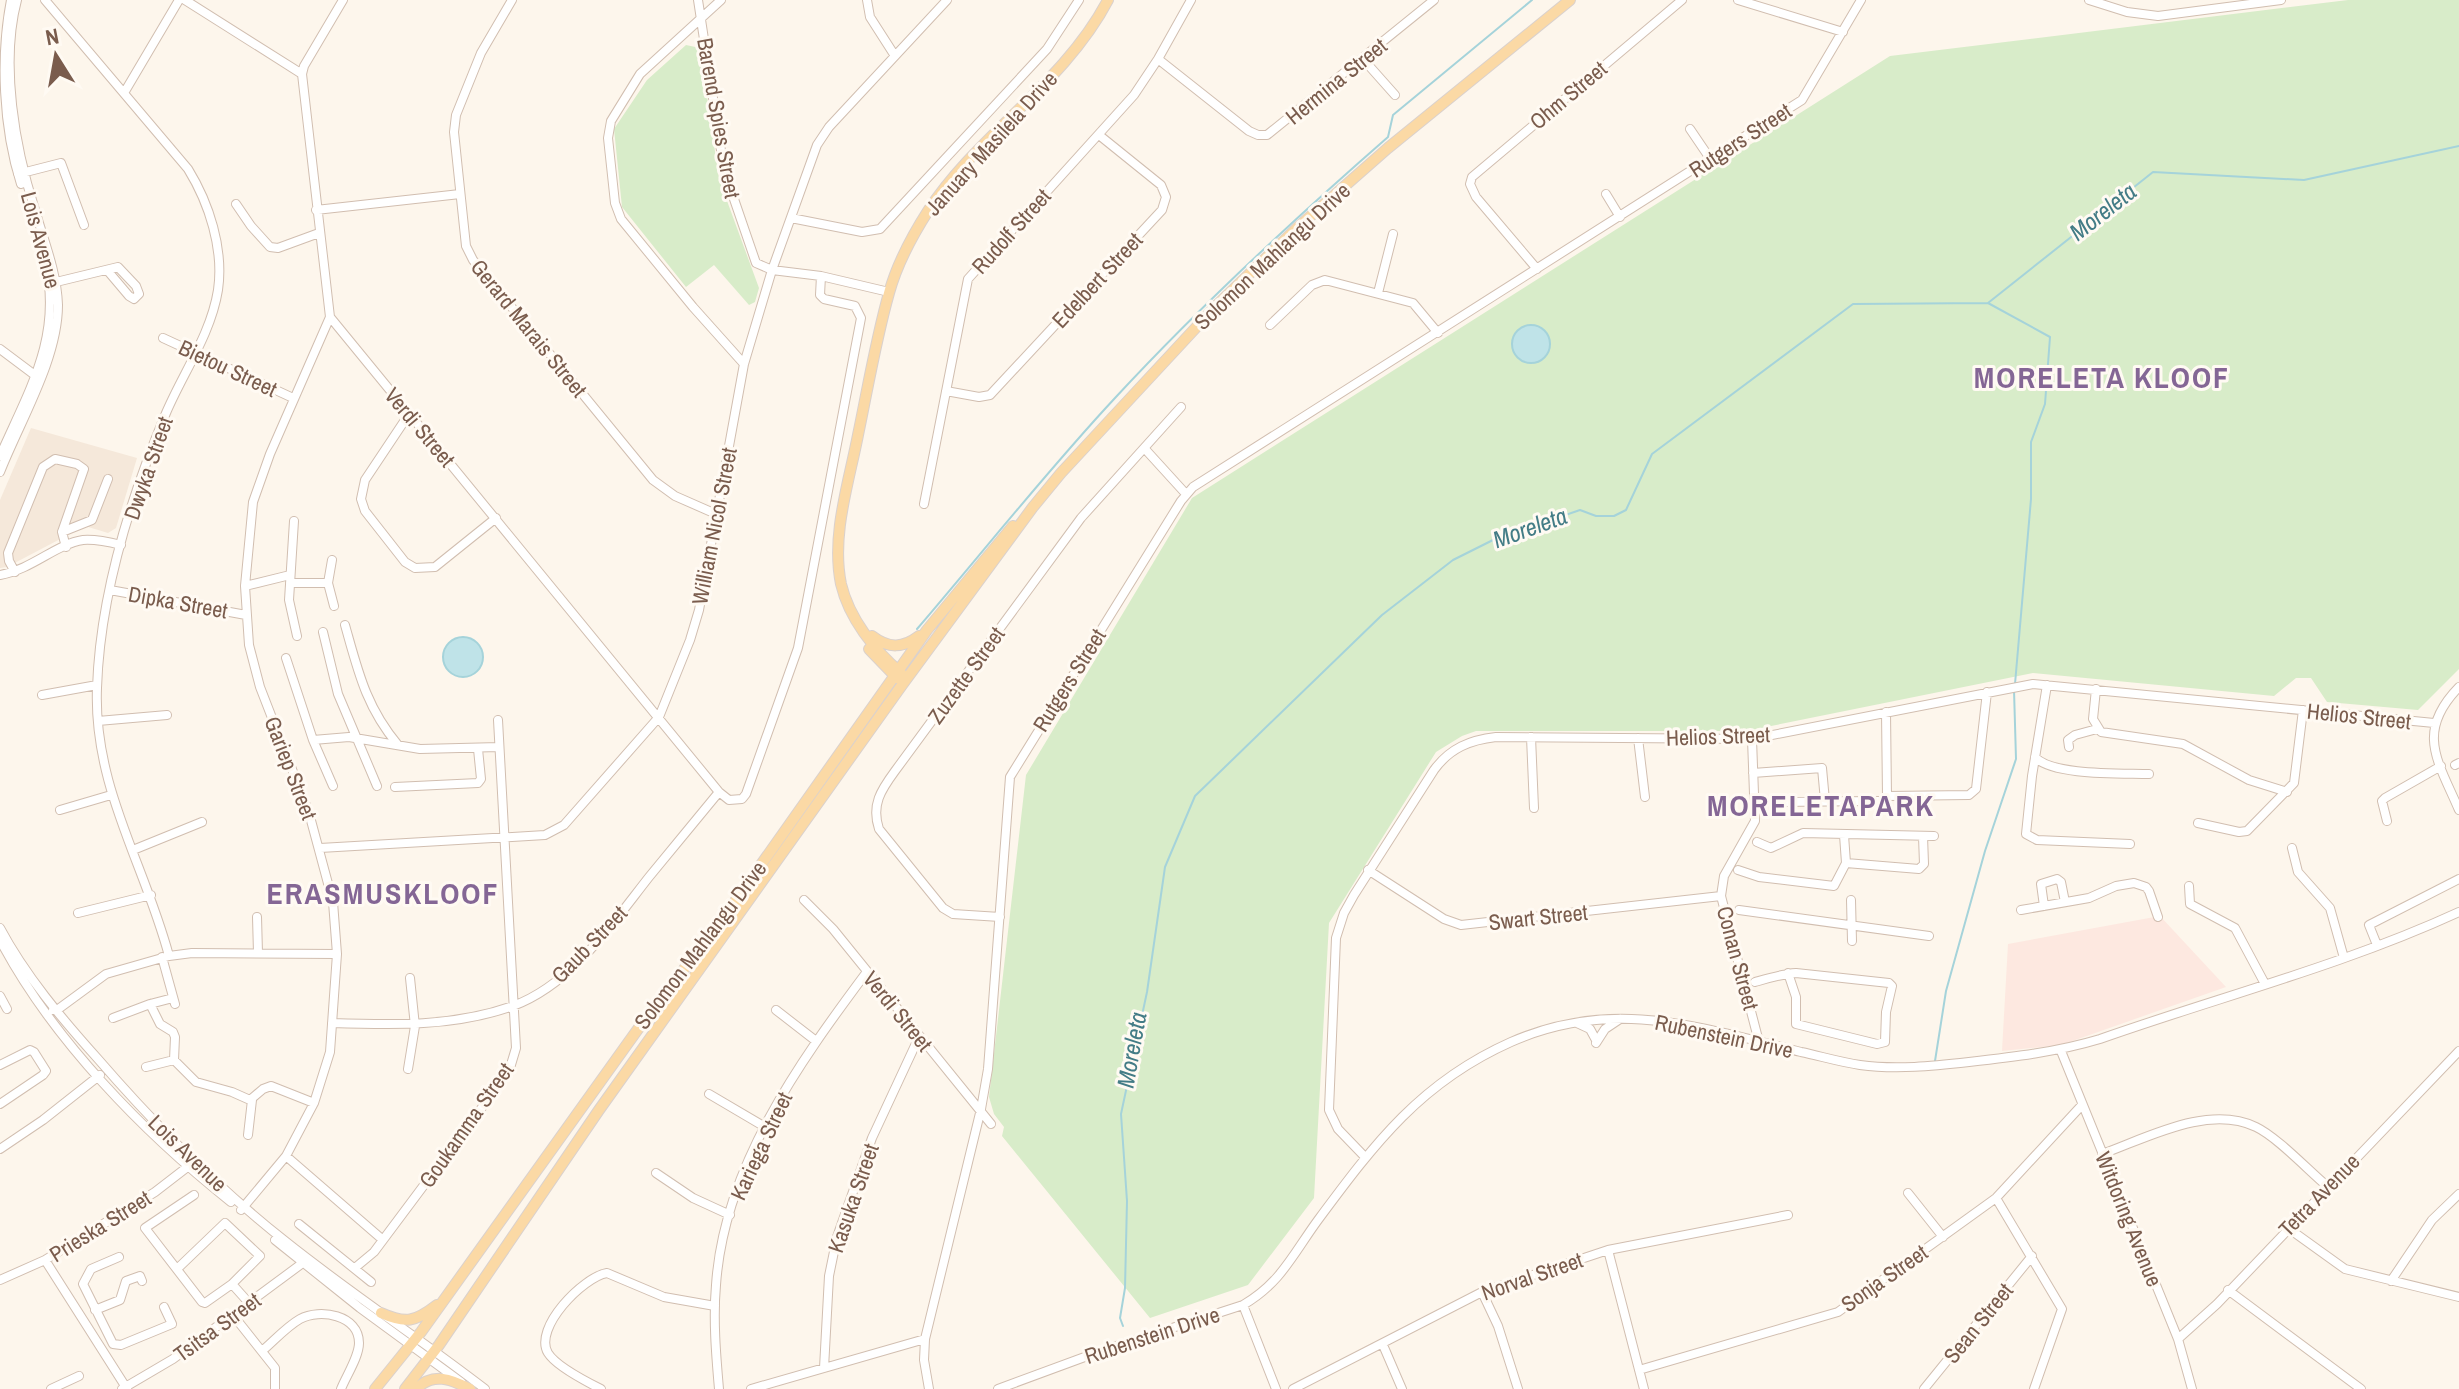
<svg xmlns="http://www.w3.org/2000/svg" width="2459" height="1389" font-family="'Archivo Narrow',sans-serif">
	<rect width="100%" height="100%" fill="#fdf6ec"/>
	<path fill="#f5e8da" d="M31 428 137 458 116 528 108 533 85 526 7 567 0 568V500Z"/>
	<path fill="#fde8e0" d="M2160 916 2226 987 2061 1045 2002 1051 2008 944Z"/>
	<path fill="#d8ecc9" d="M2348 0H2459V669L2418 710 2327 702 2311 678H2296L2274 696 2033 673 1746 731H1476L1462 736 1436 752 1329 923 1314 1198 1248 1285 1150 1318 1002 1136 1004 1127 994 1114 989 1097 1026 775 1192 498 1890 56Z
		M686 45 700 48 719 179 759 288 755 302 749 305 714 265 686 287 622 207 614 129 647 80Z"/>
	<path fill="#bfe3e8" stroke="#a5d3da" stroke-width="2" d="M1512 344a19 19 0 1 1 38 0a19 19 0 1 1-38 0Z
		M443 657a20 20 0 1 1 40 0a20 20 0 1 1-40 0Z"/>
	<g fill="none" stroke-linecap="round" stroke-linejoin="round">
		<path stroke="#a5d3da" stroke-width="2" d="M1988 303 2050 337 2045 404 2031 442V499L2015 684
			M917 629C983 552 1046 472 1115 398 1201 305 1293 220 1388 137L1393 115 1532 0
			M1935 1061 1946 991 1985 851 2016 759 2014 690
			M1123 1326 1120 1318 1125 1288 1127 1201 1121 1114 1147 992 1165 867 1195 796 1382 615 1453 560 1493 540 1580 510 1596 516H1614L1626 510 1652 454 1853 304 1988 303 2153 172 2304 180 2459 146"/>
		<g stroke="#d1beb0" stroke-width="10">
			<path id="minor" d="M11 0C0 57 3 128 21 184
				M45 0 188 169C209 203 224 249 218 290 211 334 183 373 166 413 130 499 100 595 97 688 93 786 145 865 169 956
				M185 0 302 74
				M343 0 304 66 302 74 330 317 719 792 729 800 742 799 746 794 798 648 861 318 855 306 824 299 820 295 821 276
				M512 0 481 53 456 115 454 132 466 246 473 260 653 480 675 496 716 514
				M698 0 724 170 756 263 772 270 821 276 889 292
				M721 0 640 74 611 121 608 138 615 203 621 219 693 307 744 364
				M867 0 870 17 895 56
				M1738 0 1843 32
				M2089 0 2127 12 2158 16 2281 0
				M1158 59 1249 131 1258 135H1267L1434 0
				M1363 59 1395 95
				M124 93 179 0
				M1690 129 1711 160
				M18 174 61 163 84 225
				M1606 194 1620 217
				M236 204 251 226 270 247 278 248 319 233
				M316 210 460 194
				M791 218 862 232 880 229 1047 49 1079 0
				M1537 269 1476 197 1470 184 1472 177 1682 0
				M52 283 118 267 136 286 139 294 134 299 129 296 107 270
				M1378 293 1393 234
				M1270 325 1312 285 1325 280 1413 303 1438 333
				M163 338 293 398
				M0 349 36 376
				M946 391 979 397 990 395 1162 210 1166 197 1161 185 1099 135
				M409 414 365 480 361 499 365 511 405 562 415 568 435 567 496 518
				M1145 449 1186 494
				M0 456C29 390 63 336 45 262
				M0 472C20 421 58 359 58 305 57 273 44 241 35 210 15 148 0 64 17 0
				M924 504 968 279 1134 95 1158 59 1191 0
				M294 521 289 600 297 636
				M62 532 92 520 108 479
				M15 572 9 561 8 553 43 467 55 459 77 464 84 469 62 532 66 547
				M0 575C33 569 56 544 83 540 96 539 109 542 121 545
				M290 583H328L334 606
				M328 583 332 560
				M245 586 290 575
				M110 590 246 615
				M345 625C358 671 366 707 398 745
				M323 632 338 694 377 786
				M286 658 313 740 349 737 420 749 499 747
				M2047 685 2032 776 2026 834 2037 840 2130 844
				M2459 687C2415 732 2438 761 2459 810
				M2096 689 2093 719 2101 732 2183 744 2249 780 2287 792
				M42 695 97 685
				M1886 712 1887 796 1969 795 1976 789 1987 692
				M98 721 167 715
				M1531 737 1534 808
				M1638 738 1645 797
				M1752 739 1755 821 1724 876 1721 896 1759 1042
				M313 740 333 786
				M2069 747 2068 740 2075 735 2097 729
				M2035 757C2052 776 2123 773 2149 774
				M2455 765 2459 763
				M1753 773 1822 768 1825 801
				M395 787 478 783 481 779 478 749
				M1775 802 1878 801
				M60 810 111 795
				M2387 821 2382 801 2385 798 2441 766
				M2198 823 2239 832 2247 831 2294 783 2303 710
				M1757 842 1771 848 1803 833 1934 836
				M320 848 545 835 564 825 659 717 690 640 699 610 744 364 772 270 817 145 829 127 947 0
				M2292 848 2298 872 2330 908 2344 958
				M133 850 202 822
				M1846 863 1919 869 1924 864 1923 836
				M1368 870 1444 919 1461 925 1721 896
				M1738 870 1759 877 1834 886 1846 863 1844 835
				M2189 886 2190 904 2235 928 2265 984
				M804 900 833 929 991 1124
				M1851 900 1852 941
				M2044 906 2041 884 2057 879 2061 882 2065 902
				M1739 910 1929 936
				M2021 910 2089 898 2116 886 2134 883 2146 887 2149 891 2158 917
				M78 913 151 895
				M257 917 258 953
				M1000 917 953 914 943 908 879 829C871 805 881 790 895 771L1081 518 1181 407
				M0 928C25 975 62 1019 98 1059 155 1125 217 1187 285 1241 350 1293 419 1338 485 1389
				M0 940C52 1039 144 1133 231 1202
				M2377 945 2369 925 2459 879
				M162 957 175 1004
				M1755 982C1769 978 1782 974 1796 973L1889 983 1892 986 1886 1012 1885 1042 1877 1044 1796 1024V997L1788 973
				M0 996 7 1009
				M150 1004 173 998
				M53 1010H57L106 974 169 956 192 953 337 954
				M776 1010 816 1041
				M113 1018 150 1004 160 1024 173 1032 175 1037 174 1060
				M332 1023C393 1025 454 1027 513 1006 572 984 612 924 649 877 672 849 696 820 719 792
				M1577 1023 1590 1029 1596 1040
				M1596 1043 1605 1029 1620 1019
				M2061 1051 2178 1339 2192 1389
				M0 1065 30 1050 34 1052 46 1071 43 1075 0 1104
				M146 1067 174 1060 196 1082 232 1092 250 1100 263 1089 271 1086 314 1103
				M408 1069 415 1026 410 978
				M709 1094 765 1127
				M248 1135 252 1100
				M0 1149 43 1120 100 1075
				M2102 1154C2147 1138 2208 1104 2256 1127 2277 1137 2308 1170 2327 1186
				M286 1156 383 1240
				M1365 1157 1338 1129 1329 1110 1336 938 1344 913 1354 895 1434 770C1450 748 1470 740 1496 737L1752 739 2033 684 2434 723
				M656 1173 693 1198 730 1215
				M1908 1193 1943 1237
				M194 1195 145 1228 202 1302 205 1303 232 1284 249 1303
				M1996 1198 2062 1309 2034 1389
				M241 1210 286 1156 314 1103 330 1052 337 954 333 902 309 813 260 687 249 645 245 586 253 502 270 454 330 317
				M299 1224 371 1282
				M2288 1228 2345 1269 2459 1297
				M275 1240 360 1308 461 1382
				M1608 1250 1644 1389
				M119 1257 91 1269 83 1284 113 1344 121 1345 172 1324 164 1307
				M45 1260 127 1389
				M356 1267 374 1252 504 1078 510 1068 516 1048 498 720
				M177 1269 225 1223 260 1256 232 1284
				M0 1280 45 1260 155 1192 190 1165
				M2391 1281 2432 1220 2459 1194
				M2228 1290 2361 1389
				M1482 1292 1498 1326 1518 1389
				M1243 1305 1276 1389
				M95 1310 120 1300 126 1281 140 1276 142 1281
				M233 1315 275 1368V1389
				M2178 1339 2217 1304 2459 1051
				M1383 1345 1402 1389
				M262 1351C274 1341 286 1327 300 1319 320 1308 359 1315 359 1343 359 1357 346 1376 341 1389
				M824 1368 829 1276 837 1237 872 1138 919 1037
				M1639 1370 1838 1312 1996 1198 2082 1105
				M51 1389 79 1376
				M122 1389 173 1359 304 1262
				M601 1389C587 1382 556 1366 548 1353 533 1328 583 1277 607 1273L664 1297 715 1306
				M719 1389C716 1355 713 1319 716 1285 724 1167 799 1063 866 973
				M751 1389 925 1339
				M929 1389 924 1360 925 1339 981 1109 988 1069 1010 777 1181 501 1193 487 1802 100 1861 0
				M998 1389 1101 1351 1243 1305C1281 1283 1293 1254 1318 1220 1375 1143 1421 1082 1511 1042 1613 997 1699 1027 1801 1052 1820 1056 1840 1062 1860 1065 1896 1070 1933 1066 1969 1062 2013 1057 2057 1052 2100 1039 2219 997 2344 965 2459 912
				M1293 1389 1482 1292 1608 1250 1788 1215
				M1924 1389 2032 1256"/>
		</g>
		<g stroke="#dad1cd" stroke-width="12">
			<path id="major" d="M872 636C889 649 903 648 919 636
				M869 649 897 678
				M901 673C874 650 849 618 841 584 831 535 849 482 858 435 868 387 876 339 889 293 897 264 912 236 928 211 978 134 1064 84 1108 0
				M381 1313C406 1324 415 1322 437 1305
				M375 1389 421 1332 638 1029 724 917 927 630 1013 526
				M405 1389 439 1345 599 1110 902 685 1033 507 1061 473 1216 306 1297 228 1388 148 1570 0
				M416 1389C433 1372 451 1379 470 1389"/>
		</g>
		<use href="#minor" stroke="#fff" stroke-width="8"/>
		<use href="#major" stroke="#fbd9a5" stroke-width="10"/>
	</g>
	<g text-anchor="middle" stroke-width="6" stroke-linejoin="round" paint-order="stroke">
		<g font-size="22" fill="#7a5c4d" stroke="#fffaf3">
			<text transform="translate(1336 81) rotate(-39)" y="8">Hermina Street</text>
			<text transform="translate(1568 95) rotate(-40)" y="8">Ohm Street</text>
			<text transform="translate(719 118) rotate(80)" y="8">Barend Spies Street</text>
			<text transform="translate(1740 140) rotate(-33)" y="8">Rutgers Street</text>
			<text transform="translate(991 143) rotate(-48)" y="8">January Masilela Drive</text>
			<text transform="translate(1011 231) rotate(-48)" y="8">Rudolf Street</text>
			<text transform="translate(41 240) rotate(75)" y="8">Lois Avenue</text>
			<text transform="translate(1272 256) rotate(-43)" y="8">Solomon Mahlangu Drive</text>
			<text transform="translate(1097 280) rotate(-47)" y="8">Edelbert Street</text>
			<text transform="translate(529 328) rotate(51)" y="8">Gerard Marais Street</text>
			<text transform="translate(228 368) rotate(25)" y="8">Bietou Street</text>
			<text transform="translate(420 427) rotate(50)" y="8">Verdi Street</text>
			<text transform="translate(148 468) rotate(-71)" y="8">Dwyka Street</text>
			<text transform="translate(714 526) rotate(-79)" y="8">William Nicol Street</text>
			<text transform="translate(178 602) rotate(10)" y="8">Dipka Street</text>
			<text transform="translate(966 675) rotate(-54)" y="8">Zuzette Street</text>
			<text transform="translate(1069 680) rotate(-58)" y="8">Rutgers Street</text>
			<text transform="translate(2359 716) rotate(6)" y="8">Helios Street</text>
			<text transform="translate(1718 736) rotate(-2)" y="8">Helios Street</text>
			<text transform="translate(291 768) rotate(69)" y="8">Gariep Street</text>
			<text transform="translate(1538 917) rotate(-6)" y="8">Swart Street</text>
			<text transform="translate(589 944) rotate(-46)" y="8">Gaub Street</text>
			<text transform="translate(700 945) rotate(-53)" y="8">Solomon Mahlangu Drive</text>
			<text transform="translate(1738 958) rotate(75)" y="8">Conan Street</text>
			<text transform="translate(898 1011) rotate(51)" y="8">Verdi Street</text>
			<text transform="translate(1724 1036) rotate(12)" y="8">Rubenstein Drive</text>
			<text transform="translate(466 1125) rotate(-55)" y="8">Goukamma Street</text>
			<text transform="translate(761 1146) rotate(-65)" y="8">Kariega Street</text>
			<text transform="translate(188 1153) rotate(44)" y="8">Lois Avenue</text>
			<text transform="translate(2319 1195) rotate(-46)" y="8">Tetra Avenue</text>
			<text transform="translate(853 1198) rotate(-71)" y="8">Kasuka Street</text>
			<text transform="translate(2129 1219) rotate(68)" y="8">Witdoring Avenue</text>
			<text transform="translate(100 1226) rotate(-32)" y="8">Prieska Street</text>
			<text transform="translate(1532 1276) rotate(-19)" y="8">Norval Street</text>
			<text transform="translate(1884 1278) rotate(-35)" y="8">Sonja Street</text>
			<text transform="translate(1978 1323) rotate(-51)" y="8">Sean Street</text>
			<text transform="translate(217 1327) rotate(-36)" y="8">Tsitsa Street</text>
			<text transform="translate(1152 1335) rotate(-18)" y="8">Rubenstein Drive</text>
		</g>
		<g font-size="24" font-style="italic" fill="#437c86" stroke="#fffaf3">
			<text transform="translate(2103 212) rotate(-38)" y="8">Moreleta</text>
			<text transform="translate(1530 528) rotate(-20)" y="8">Moreleta</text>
			<text transform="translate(1132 1050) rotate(-80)" y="8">Moreleta</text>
		</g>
		<g font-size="30" font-weight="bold" letter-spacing="2" fill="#846695" stroke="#fffaf3">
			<text x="2102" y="388">MORELETA KLOOF</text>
			<text x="1821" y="816">MORELETAPARK</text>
			<text x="383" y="904">ERASMUSKLOOF</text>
		</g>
	</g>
	<g transform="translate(56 56) rotate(349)" stroke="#fffaf3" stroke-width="6" paint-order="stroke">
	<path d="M0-6L14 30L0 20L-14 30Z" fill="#7a5c4d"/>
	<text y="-12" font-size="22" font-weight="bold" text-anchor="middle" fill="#7a5c4d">N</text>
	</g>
</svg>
